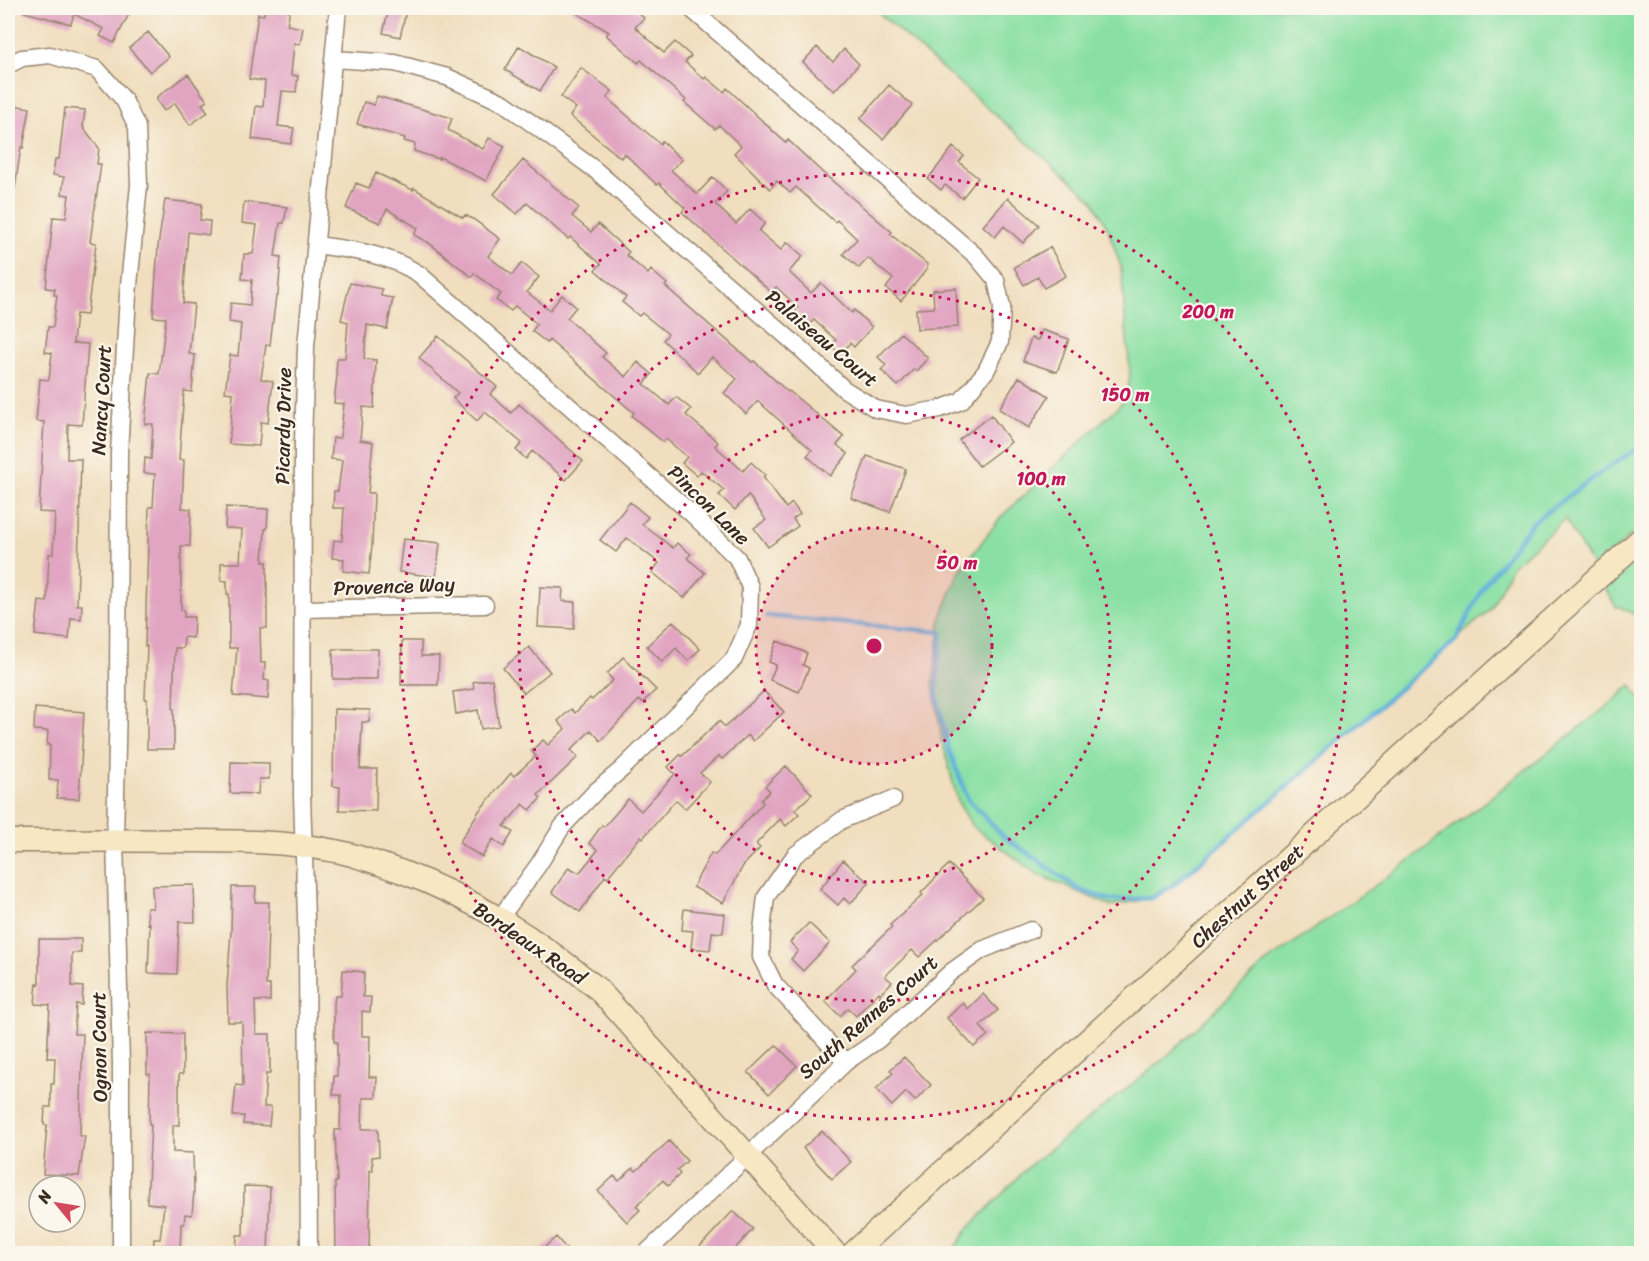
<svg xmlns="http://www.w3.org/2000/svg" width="1649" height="1261" font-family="Sriracha,sans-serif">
	<rect width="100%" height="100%" fill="#fbf7ec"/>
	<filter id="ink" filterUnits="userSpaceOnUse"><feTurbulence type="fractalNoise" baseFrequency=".0167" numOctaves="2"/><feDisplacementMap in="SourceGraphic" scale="12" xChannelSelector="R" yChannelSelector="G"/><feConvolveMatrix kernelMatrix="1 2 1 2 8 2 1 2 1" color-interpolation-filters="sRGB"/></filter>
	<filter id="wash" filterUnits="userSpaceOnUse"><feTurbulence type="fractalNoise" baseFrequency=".008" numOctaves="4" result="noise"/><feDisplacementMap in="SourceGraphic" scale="24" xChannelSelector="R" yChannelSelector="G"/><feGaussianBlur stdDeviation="1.35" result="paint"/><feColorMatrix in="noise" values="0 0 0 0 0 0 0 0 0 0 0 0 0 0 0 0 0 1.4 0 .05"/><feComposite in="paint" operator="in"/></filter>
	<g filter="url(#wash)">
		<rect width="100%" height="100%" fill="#f0debe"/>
		<path fill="#8ae0a4" stroke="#628561" stroke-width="1.5" d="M873 8H1641V526L1594 569 1565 519 1512 566 1491 609 1205 857 1160 893 1138 901 1111 906 1037 874 972 826 958 802 942 741 933 684 941 617 959 572 1001 517 1121 404 1127 394 1130 375 1121 267 1108 229 1093 200Z
			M1641 550V621L1639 617 1620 607H1616L1603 585Z
			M1631 685 1642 702 1641 1253H951L968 1229 1030 1165 1165 1058 1264 964 1404 865 1615 700Z"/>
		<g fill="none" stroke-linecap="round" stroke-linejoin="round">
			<path stroke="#5daed8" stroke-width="4.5" d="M8 13 12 20 15 40
				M767 616 941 632 936 692 948 747 968 799 1003 836 1080 890 1110 900 1152 898 1175 884 1456 640 1485 584 1533 522 1603 471 1642 445"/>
		</g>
		<g id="blocks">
			<path fill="#e1a5c2" d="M24 8H122L130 12 114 43 100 36 104 29 74 14 71 24 24 12Z
				M265 8 290 9 287 25 303 28 300 44 294 43 291 75 298 76 296 92 282 91 278 126 294 128 291 144 252 139 256 106 263 107 265 81 249 79 258 14 264 15Z
				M389 8H407L400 37 383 33Z
				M568 8H633L644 18 635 27 664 53 675 42 691 56 685 62 704 79 706 77 724 92 727 88 786 143 788 140 823 173 892 232 890 234 927 264V269L901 301 886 288 893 279 868 258 859 268 843 254 857 239 837 220 835 222 796 187 790 193 777 181 770 189 734 153 741 146 719 125 715 129 684 102 686 100 641 60 638 63 606 35 609 32Z
				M148 32 169 57 150 72 129 48Z
				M519 46 554 67 540 91 505 70Z
				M817 47 833 62 844 49 859 64 834 91 803 62Z
				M581 68 612 91 607 98 660 144 662 141 682 160 671 170 697 194 713 177 727 191 715 204 736 224 750 209 765 223 759 231 781 250 787 242 803 256 789 272 811 293 821 283 852 313 854 310 872 327 854 347 850 343 840 354 831 345 836 340 814 320 809 325 795 311 798 307 776 287 771 292 743 267 682 212 685 208 659 183 657 185 624 153 621 158 570 116 576 108 561 97Z
				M188 74 207 101 202 104 208 112 190 125 175 103 164 111 157 101V97Z
				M889 85 912 105 883 139 860 119Z
				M377 96 452 118 448 130 483 149 489 138 505 146 486 181 440 157 439 159 414 151 415 144 404 141 405 138 357 124 364 102 374 105Z
				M8 104 30 108 23 148 21 147 15 188 8 187Z
				M65 108 85 110 83 127 99 148 97 164H101L90 242 96 243 87 315 76 314 73 343 88 344 82 425 68 424 67 459H81L77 605H82L81 619 71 618 69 639 35 635 39 601 47 602 49 554H53L55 513 39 512 44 422 36 421 40 379 49 380 52 353 45 352 48 327H53L57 295H54L55 289 46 288 53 217 66 218 69 195 62 194 64 177 53 175 55 159H59Z
				M953 147 964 156 959 162 978 178 962 198 945 185 941 190 928 179Z
				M523 160 579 208 572 216 591 232 598 224 629 252 626 255 648 274 651 270 667 284 665 286 752 362 754 361 788 392 789 391 844 437 837 445 848 454 830 476 807 456 812 450 758 401 746 414 724 393 737 379 712 357 698 373 663 340 668 334 642 313 639 316 622 302 626 297 595 270 601 264 570 237 568 239 527 203 517 214 494 194Z
				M376 173 413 190 414 188 463 218 465 215 473 219 500 239 488 256 512 275 522 263 539 277 527 292 550 310 562 295 576 307 567 318 606 353 602 357 626 377 638 362 652 374 644 384 669 405 676 397 691 409 686 415 718 442 715 446 743 471 751 462 765 475 763 477 786 508 792 503 800 514 793 519 798 526 768 547 754 528 766 520 748 495 735 510 719 495 724 490 701 471 697 476 682 463 687 457 666 439 663 442 632 416 634 413 549 340 547 343 532 331 537 324 515 306 511 311 496 300 501 294 474 273 472 277 429 243 414 235 418 228 387 209 380 223 346 208 356 183 369 188Z
				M1008 198 1039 225 1023 243 1004 226 995 237 983 226Z
				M165 200 202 204 200 220 210 221 209 235 188 232 183 303 194 304 189 354 195 355 192 392 184 391 179 460H184L182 508 191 509 190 546H181V610H184V617H194L193 638 184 637 183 648H175L173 709H174V749H147V699H145L147 646H145L149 507H153L155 474 144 473 145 458 151 459 153 424H145L150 373 159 374 166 318 153 317 158 246Z
				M244 202 287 207 284 223H280L275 256 281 257 278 296H276L270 345H266L261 379 273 381 268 423 261 422 259 446 229 444 233 393 225 392 230 355 238 356 241 324 229 322 231 303 250 305 252 280 242 279 244 254H253L257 225 242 223Z
				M1050 247 1066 276 1044 288 1038 277 1024 285 1014 267Z
				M350 283 382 289 381 296 393 298 387 329 367 325 364 359 376 360 374 408 363 407 360 440 373 442 368 493H374L372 545 369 574 343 571 344 559 332 558 334 540 342 541 344 508H333L334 491H338L342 460 331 459 333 438H340L344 404 334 403 337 375H336L337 358H345L348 322 341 320Z
				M956 288 958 327 917 329 916 309 934 308 933 290Z
				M1042 330 1069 339 1057 372 1023 361 1031 338 1038 340Z
				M901 333 928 358 916 371 914 369 898 386 881 370 886 365 878 357Z
				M438 336 497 387 490 394 511 413 519 404 583 461 566 480 532 451 526 459 516 450 522 443 485 412 477 421 453 398 458 393 419 358Z
				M1019 377 1049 396 1029 428 999 409Z
				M991 415 1011 442 979 466 959 440Z
				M867 456 906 469 890 512 851 498Z
				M630 502 648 517 642 524 673 548 677 543 691 554 687 558 705 573 684 598 652 572 659 563 627 538 616 552 600 540Z
				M226 507 268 509 267 529H265L263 562H267V628H260L261 663H265L264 680 269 681 268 699 233 696 237 648H229V594H227V581H221V563H240L242 529 225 528Z
				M403 539 440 543 436 577 399 572Z
				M540 587 563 588 562 601 575 602 574 629 538 627Z
				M673 621 700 649 688 661 676 648 662 662 647 646Z
				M402 641H421V656H439L438 685H401Z
				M777 641 807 653 803 665 809 668 799 692 770 680 776 665 769 662Z
				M529 647 550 672 524 693 503 668Z
				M333 649H378L377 679H333Z
				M623 657 656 690 642 703 639 700 601 741 591 730 571 750 578 757 538 795 541 798 530 810 523 804 504 826 513 832 504 847 493 839 482 857 459 843 479 811 511 773 514 776 536 756 531 751 543 740 548 745 565 729 558 721 571 709 575 713 590 698 592 700 613 680 607 674Z
				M492 679 499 726 481 729 478 710 456 714 453 692 474 689 473 682Z
				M764 691 784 712 753 741 748 735 722 759 719 756 700 773 710 782 685 809 676 800 643 838 641 836 607 878 605 876 580 912 552 892 569 867 579 873 598 850 589 843 602 825 604 827 628 799 641 811 675 774 668 767 680 755 682 756 719 721 725 727Z
				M35 708 84 712 79 799 57 798 58 780H49L50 745H47L48 731 34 730Z
				M334 709 370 710 369 722H362L360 769H377L376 811 339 810 340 787 333 786Z
				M231 762 269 763V779H259L258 794 230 793Z
				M786 766 812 794 795 810 799 814 786 826 780 819 756 844 760 848 743 866 723 903 693 887 711 853 715 855 763 803 761 800 770 791 765 786Z
				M843 860 869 883 850 904 844 898 838 905 820 889Z
				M949 864 983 898 919 957 912 950 885 976 892 982 880 994 879 992 856 1016 848 1008 840 1016 825 1001 856 969 852 965 892 927 890 925 923 895 921 893Z
				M194 885 195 922H179L177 974 148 973 150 923 148 924 147 908H153L152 886Z
				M232 887H256L255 902H269L266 985H270V1001H255L256 1034H270V1074H266L264 1107H271L269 1126 243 1124 244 1116H233L236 1085 243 1086 242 1022H228L227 986 231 932Z
				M684 909 725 914 723 933 712 932 710 950 691 948 693 931 682 930Z
				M809 923 830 943 803 971 791 959 798 951 790 942Z
				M39 939H81V953H72V986L83 987 82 1005 76 1004 74 1034H83L80 1136H85L79 1176 43 1174 47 1125H44L45 1107H51V1084H54L55 1058H47L50 1005 35 1004 37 983 39 984Z
				M343 970 364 972 363 997H371L370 1012 362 1011V1036H370L369 1077H377L376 1098H363L362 1129H378L379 1156 372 1157 373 1170H370L369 1254H336L335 1182H337L335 1130H340L341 1095H333L334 1076H337V1042H334V1004L335 996H341Z
				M983 994 998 1010 980 1026 988 1035 974 1047 947 1018 963 1003 968 1009Z
				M147 1033 183 1034V1074H179V1125H173V1152L193 1153 194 1191 192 1215 185 1214 184 1224H181L180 1254H153L154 1239H160L164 1205 147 1203 151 1125H149L150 1074H147Z
				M776 1045 797 1066 769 1094 748 1072Z
				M904 1057 931 1085 915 1101 906 1092 892 1106 876 1089 893 1073 890 1070Z
				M822 1131 851 1162 832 1179 803 1148Z
				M669 1141 687 1161 677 1170 680 1174 668 1186 663 1180 636 1206 640 1210 627 1222 598 1191 614 1176 619 1181 633 1168 636 1171Z
				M244 1186 270 1187 268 1254H236L237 1235H243Z
				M733 1211 753 1229 730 1254H693Z
				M556 1237 571 1254H537Z"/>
		</g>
	</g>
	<g filter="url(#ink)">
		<use href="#blocks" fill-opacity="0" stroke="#96846e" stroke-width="1.5"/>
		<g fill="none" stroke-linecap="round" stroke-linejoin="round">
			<g stroke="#96846e" stroke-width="19">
				<path id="street" d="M333 59 395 63 447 77 504 103 594 169 801 349 844 389 876 409 906 415 940 409 961 401 986 371 1000 342 1002 307 996 280 976 256 690 8
					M8 65 22 58 50 55 97 69 124 100 137 127 139 185 128 295 119 453 118 699 115 840 121 1064V1254
					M317 245C353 250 388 254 419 274L692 514 737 558 750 587 749 625 734 659 622 769 596 791 562 827 539 864 500 918
					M304 609 485 605
					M846 1062 775 985 761 957 762 930 766 897 795 855 842 820 893 799
					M309 1254 307 949 302 795 303 443 306 346 338 8
					M645 1254 846 1062 878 1040 951 972 982 950 1031 930"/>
			</g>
			<g stroke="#96846e" stroke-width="25">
				<path id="secondary" d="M8 841C67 841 126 840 185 841 235 841 286 841 335 851 357 855 379 864 400 871 475 899 536 938 598 989L836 1254
					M852 1254 1642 538"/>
			</g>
			<use href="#street" stroke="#fff" stroke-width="16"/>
			<use href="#secondary" stroke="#f7e8c3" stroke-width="22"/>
		</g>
	</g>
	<circle cx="874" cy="646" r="118" fill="#c2185b" fill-opacity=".12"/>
	<g fill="none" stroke="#c2185b" stroke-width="3" stroke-dasharray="3 6">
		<circle cx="874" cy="646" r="118"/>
		<circle cx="874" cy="646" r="236"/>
		<circle cx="874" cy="646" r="355"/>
		<circle cx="874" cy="646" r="473"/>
	</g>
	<g text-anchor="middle" stroke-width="4.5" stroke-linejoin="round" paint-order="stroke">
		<g font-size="20" fill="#3b2a1e" stroke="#fbf7ec">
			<text transform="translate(822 338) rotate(40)" y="7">Palaiseau Court</text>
			<text transform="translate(101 400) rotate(-87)" y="7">Nancy Court</text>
			<text transform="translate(283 426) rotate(-89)" y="7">Picardy Drive</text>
			<text transform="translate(709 505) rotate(44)" y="7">Pincon Lane</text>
			<text transform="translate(394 586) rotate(-2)" y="7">Provence Way</text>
			<text transform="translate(1247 896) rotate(-42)" y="7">Chestnut Street</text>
			<text transform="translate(530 943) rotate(34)" y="7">Bordeaux Road</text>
			<text transform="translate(868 1017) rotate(-41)" y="7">South Rennes Court</text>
			<text transform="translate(99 1047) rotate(-91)" y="7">Ognon Court</text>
		</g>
	</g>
	<circle cx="874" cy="646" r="9" fill="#c2185b" stroke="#fbf7ec" stroke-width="3"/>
	<g font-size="18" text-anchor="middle" font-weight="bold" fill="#c2185b" stroke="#fbf7ec" stroke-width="4.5" stroke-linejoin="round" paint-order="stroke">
		<text x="1208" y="318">200 m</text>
		<text x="1125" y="401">150 m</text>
		<text x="1041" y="485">100 m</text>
		<text x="957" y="569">50 m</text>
	</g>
	<rect width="1649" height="1261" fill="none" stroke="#fbf7ec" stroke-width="30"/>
	<g transform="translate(57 1204) rotate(300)"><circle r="28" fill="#fbf7ec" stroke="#aea59a" stroke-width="1.5"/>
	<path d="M0-4.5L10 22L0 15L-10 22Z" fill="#d1495b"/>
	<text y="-9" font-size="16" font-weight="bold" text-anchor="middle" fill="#3b2a1e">N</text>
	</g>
</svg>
